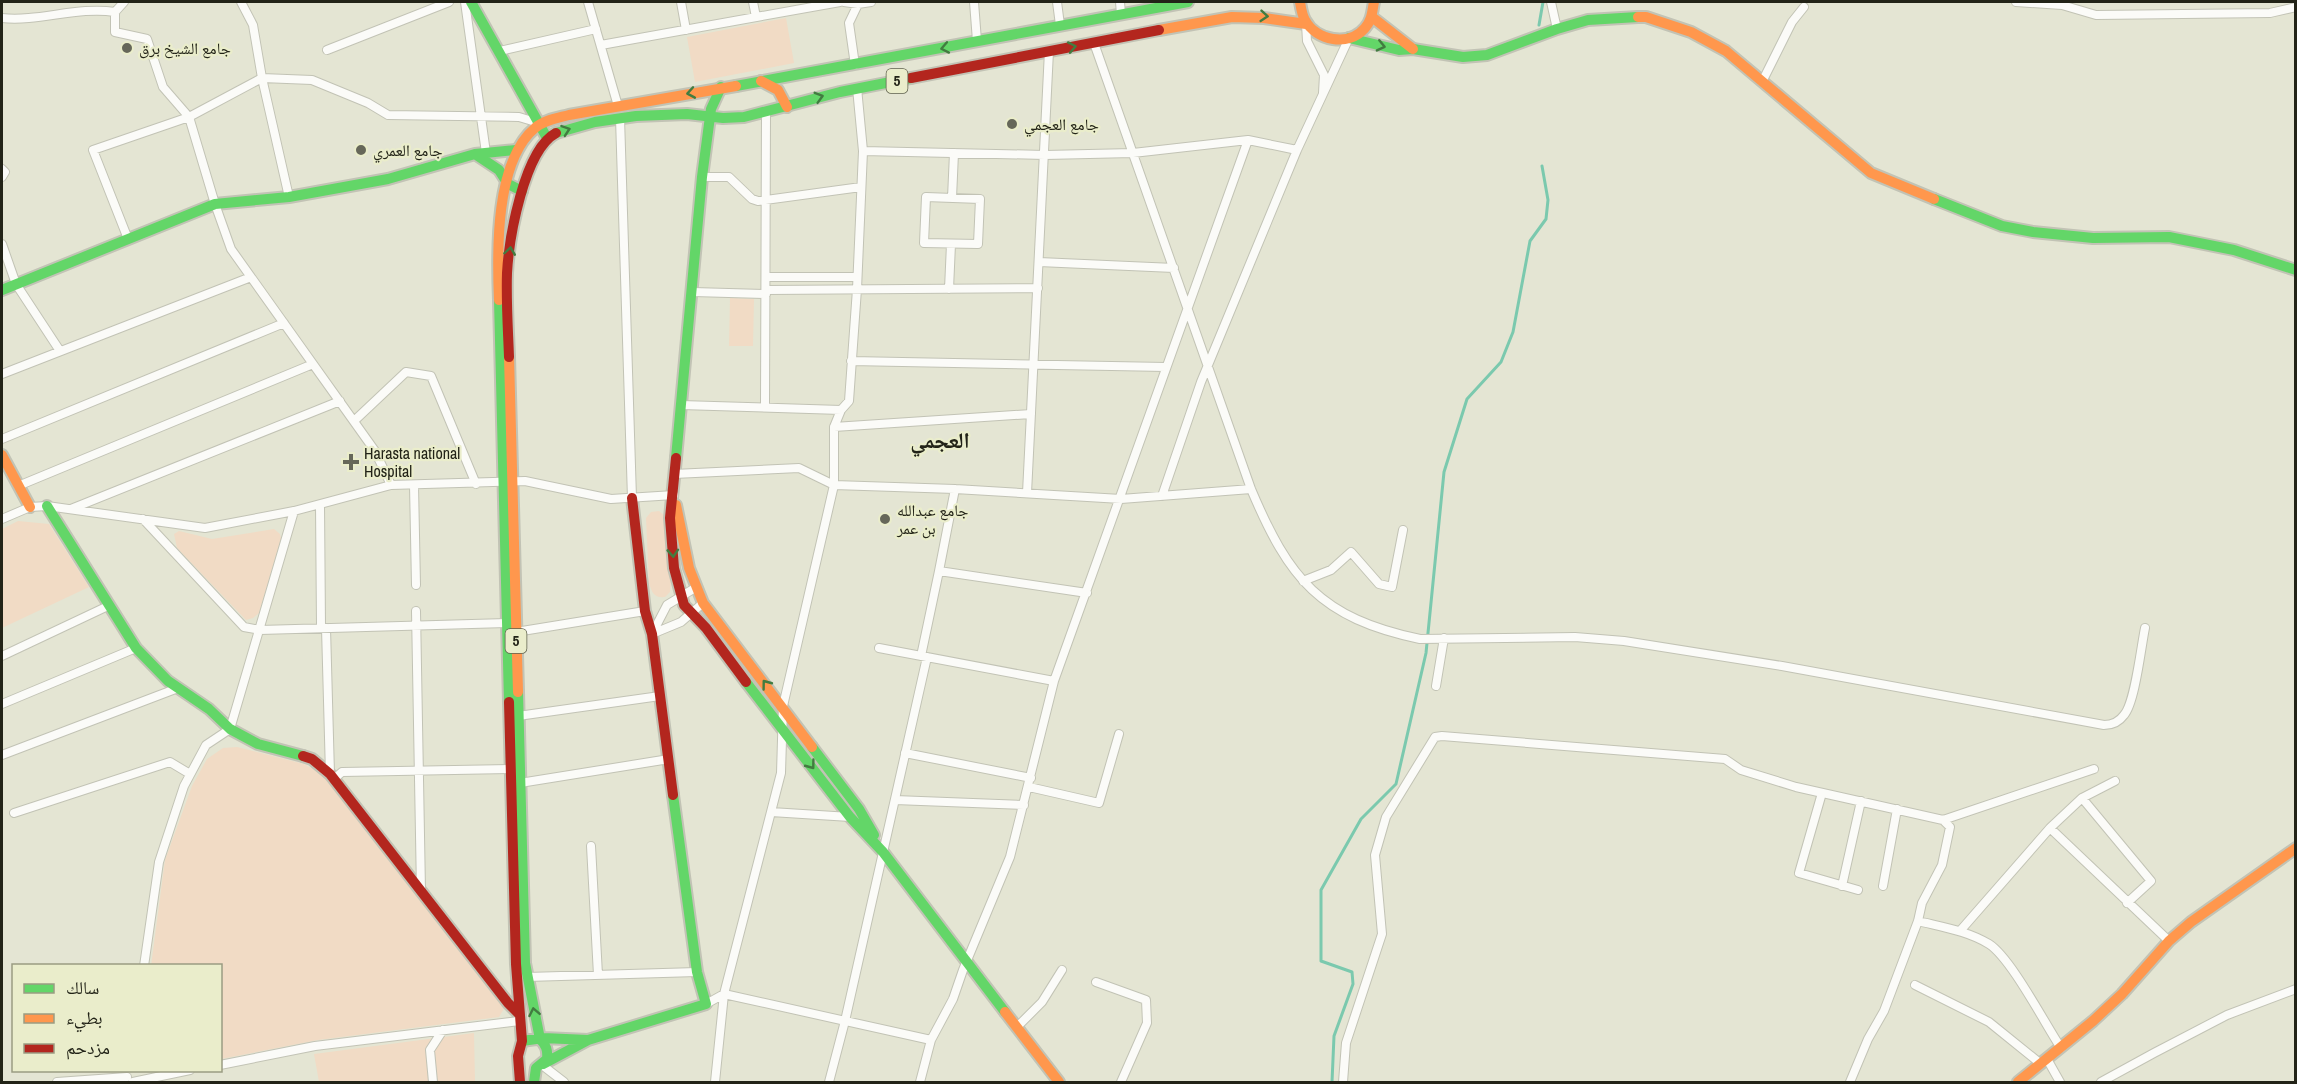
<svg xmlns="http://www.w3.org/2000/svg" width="2297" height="1084" font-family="'Archivo Narrow','Noto Naskh Arabic',sans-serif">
	<rect width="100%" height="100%" fill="#e4e5d3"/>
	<path fill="#f1dbc5" d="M786 18 794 63 695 82 687 37Z
		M730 298 754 299 753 346H729Z
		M659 511 665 516 671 582 670 592 665 597C654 598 652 593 649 583L646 518 651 512Z
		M18 521 49 524 89 587 2 628V529Z
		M274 529 280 534 281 539 259 613 253 618 246 620 177 548 174 534 179 531 212 539Z
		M237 747 304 764 323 775 505 1007 499 1017 318 1040 221 1059 220 966H151L165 860 192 786 207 759 223 748Z
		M474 1033 475 1082H319L314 1054Z"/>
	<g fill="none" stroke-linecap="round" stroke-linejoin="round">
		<path stroke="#7bc9ae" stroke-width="3" d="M1539 25 1543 2
			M1332 1082 1334 1036 1353 984 1352 972 1321 961V890L1361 819 1396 784 1426 653 1444 472 1467 399 1501 362 1513 332 1530 241 1546 219 1548 200 1542 166"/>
		<g stroke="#c2c3b5" stroke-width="10">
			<path id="street" d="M241 2 253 25 262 78 289 197
				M465 2 486 153
				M588 2 618 106
				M681 2 686 30
				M753 2 756 17
				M844 2 858 4 871 2
				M974 2 977 41
				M1057 2 1060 25
				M1120 2 1121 14
				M1551 2 1557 29
				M2016 2 2062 5 2096 15 2270 13 2296 7
				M115 12V32L147 39 163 87 189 117 215 204 231 249 375 451 391 485
				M2 18C39 22 78 6 115 12L124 2
				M1306 24 1307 41 1324 75 1323 93
				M1094 43 1251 489C1289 579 1320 618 1420 639L1575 637 1624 641 1782 666 2104 725C2112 725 2119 722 2124 715 2135 703 2141 647 2145 628
				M601 45 840 2
				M327 50 449 2
				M500 51 596 29
				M855 65 849 23 859 2
				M1762 82 1792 22 1804 7
				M620 118 632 498
				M863 151 1045 155 1133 153 1248 140 1297 150
				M2 169 5 172 2 177
				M702 177H729L752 199 758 201 861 187
				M926 197 980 199 978 244 924 243Z
				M952 198 954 153
				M128 239 93 150 189 117 262 78 312 80 368 103 388 115 519 117 539 123
				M2 244 16 284 60 351
				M1039 262 1174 268
				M766 277H857
				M949 289 951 244
				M766 290 1038 288
				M693 292 766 294
				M851 361 1166 367
				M2 374 251 277
				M681 405 841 410
				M765 407 766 113
				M354 421 406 372 431 376 476 484
				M834 427 1031 414
				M2 439 284 323
				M674 474 799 468 834 485 955 489 1121 499 1251 489
				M414 485 416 585
				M18 486 313 364
				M1027 493 1049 51
				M1162 496 1201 382 1297 150 1349 38
				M320 505 321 626 326 628 330 774
				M71 509 340 401
				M2 519 30 507 47 506 205 528 294 511 391 485 525 481 611 499 674 495
				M143 519 244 627 260 630 507 623
				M939 571 1087 593
				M1303 581 1331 570 1351 552 1379 584 1392 587 1403 530
				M695 588 667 605 652 634 681 622 703 603
				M416 611 421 891
				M516 632 645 611
				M879 648 1054 681
				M2 656 108 606
				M921 656 939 571 955 489
				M1436 686 1444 638
				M2 704 136 648
				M518 716 660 696
				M905 753 1031 778
				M2 755 178 688
				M334 779 342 772 513 769
				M520 783 669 759
				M1029 787 1099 803 1119 734
				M1822 793 1799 873 1858 890
				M2082 798 2151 881 2127 903
				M895 800 1024 805
				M771 812 850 817
				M14 813 170 762 190 774
				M2050 828 2169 941
				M591 846 598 975
				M1842 886 1861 801
				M1883 886 1897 809
				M1918 921C1942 927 1968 931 1989 944 2011 958 2045 1024 2061 1048
				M1960 931 2050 828 2082 798 2115 781
				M144 966 159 862 184 786 206 745 230 729 294 511
				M527 977 697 972
				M1096 982 1146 1000 1147 1023 1121 1082
				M1915 985 1989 1022 2041 1064
				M706 1004 724 994 781 773 783 706 834 485V427L841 410 849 401 857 289 863 151 857 88
				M1017 1027 1042 1002 1062 970
				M2047 1059 2060 1082
				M220 1065 315 1046 519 1021
				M542 1065 564 1082
				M57 1082 127 1077
				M133 1082 190 1070
				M433 1082 430 1050 443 1030
				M715 1082 724 994 931 1040
				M829 1082 845 1021 927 657
				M920 1082 931 1040 953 999 963 970 1010 857 1054 681 1248 140
				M1343 1082 1346 1043 1382 934 1375 855 1386 817 1435 737 1442 736 1725 759 1741 770 1796 787 1943 820 2094 769
				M1850 1082 1868 1039 1884 1011 1918 921 1922 903 1942 865 1950 827 1943 820
				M2101 1082 2154 1053 2227 1015 2296 989"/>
		</g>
		<g stroke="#c2c3b5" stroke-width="14">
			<path id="fast" d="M471 2 547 138
				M1349 38 1399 50 1413 49 1463 57 1487 55 1557 29 1588 20 1638 17
				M736 86 1188 2
				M556 133 595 122 636 116 687 114 723 118 744 117 840 92 911 78
				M475 154 499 170 508 184 522 191
				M1934 199 2002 226 2033 232 2093 238 2169 237 2234 250 2296 270
				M2 290 215 204 289 197 388 179 475 154 516 150
				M499 300 509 702
				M676 458 702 177 711 109 721 87
				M47 506 136 648 168 681 209 709 230 729 258 744 303 756
				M746 682 850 817 883 852 1005 1012
				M518 692 525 963 540 1039C546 1045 548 1050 547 1059L536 1068 534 1082
				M812 747 859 809 874 835
				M588 1040 706 1004 697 972 673 795
				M522 1041 543 1038 588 1040 543 1064"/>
		</g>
		<g stroke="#c2c3b5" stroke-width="14">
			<path id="slow" d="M1300 2C1301 8 1302 15 1305 20 1316 41 1349 47 1365 28 1372 20 1372 12 1374 2
				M1372 17 1413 49
				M1638 17H1646L1691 32 1726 51 1871 173 1934 199
				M1159 30 1232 17 1264 18 1306 24
				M761 81 778 90 787 107
				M499 300C497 252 495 161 535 128 544 120 558 118 569 115L736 86
				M509 357 518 692
				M2 455 30 507
				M676 505 689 568 703 603 812 747
				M1005 1012 1059 1082
				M2018 1082 2093 1021 2122 994 2169 941 2191 922 2296 848"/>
		</g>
		<g stroke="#c2c3b5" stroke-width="14">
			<path id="jam" d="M911 78 1159 30
				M509 357C508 329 506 301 507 273 509 238 524 150 556 133
				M676 458 670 518 674 568 684 605 706 628 746 682
				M632 498 645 611 652 634 673 795
				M509 702 516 964 522 1041 518 1056 520 1082
				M303 756 312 759 330 774 508 1003 519 1014"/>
		</g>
		<use href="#street" stroke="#fbfbf8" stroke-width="8"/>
		<use href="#fast" stroke="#63d668" stroke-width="10"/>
		<use href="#slow" stroke="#ff974d" stroke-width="10"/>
		<use href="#jam" stroke="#b3261e" stroke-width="10"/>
	</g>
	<defs><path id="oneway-chevron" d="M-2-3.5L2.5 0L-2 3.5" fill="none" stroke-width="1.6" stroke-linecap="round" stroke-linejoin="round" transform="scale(1.5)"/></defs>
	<g stroke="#427c40">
		<use href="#oneway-chevron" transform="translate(1264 16) rotate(5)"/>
		<use href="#oneway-chevron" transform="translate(1381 46) rotate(13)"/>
		<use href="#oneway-chevron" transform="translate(1072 47) rotate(-11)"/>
		<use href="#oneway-chevron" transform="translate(945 48) rotate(169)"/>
		<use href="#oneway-chevron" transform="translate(691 93) rotate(170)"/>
		<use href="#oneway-chevron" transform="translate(819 97) rotate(-16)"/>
		<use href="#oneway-chevron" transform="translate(566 130) rotate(-19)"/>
		<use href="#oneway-chevron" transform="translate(510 251) rotate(-82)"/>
		<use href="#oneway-chevron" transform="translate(673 553) rotate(86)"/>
		<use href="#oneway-chevron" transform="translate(766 684) rotate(-127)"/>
		<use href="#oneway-chevron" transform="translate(811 765) rotate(53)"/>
		<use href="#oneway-chevron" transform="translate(534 1012) rotate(-101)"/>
	</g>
	<g fill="#666759" stroke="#eaedcb" stroke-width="2">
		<circle cx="127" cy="48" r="6"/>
		<circle cx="1012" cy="124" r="6"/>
		<circle cx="361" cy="150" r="6"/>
		<path d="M348 453h6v6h6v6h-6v6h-6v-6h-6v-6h6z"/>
		<circle cx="885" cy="519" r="6"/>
	</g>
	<g text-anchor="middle" stroke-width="4.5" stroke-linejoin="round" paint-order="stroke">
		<g fill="#eaedcb" stroke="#5e604d" stroke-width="1.5">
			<rect x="886.5" y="69" width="21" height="24" rx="4.5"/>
			<rect x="505.5" y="629" width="21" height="24" rx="4.5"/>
		</g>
		<g font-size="15" font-weight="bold" fill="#222317">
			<text x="897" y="86">5</text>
			<text x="516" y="646">5</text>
		</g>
		<g font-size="16" fill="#222317" stroke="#eaedcb" text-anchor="start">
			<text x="139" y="54">جامع الشيخ برق</text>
			<text x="1024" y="130">جامع العجمي</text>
			<text x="373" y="156">جامع العمري</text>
			<text x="364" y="459">Harasta national<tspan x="364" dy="18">Hospital</tspan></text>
			<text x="897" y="516">جامع عبدالله<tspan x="897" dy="18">بن عمر</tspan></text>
		</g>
		<g font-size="22" font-weight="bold" fill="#222317" stroke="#eaedcb">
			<text x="940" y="448">العجمي</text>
		</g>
	</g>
	<rect width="2297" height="1084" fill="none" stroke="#222317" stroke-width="6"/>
	<rect x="12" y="964" width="210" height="108" fill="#eaedcb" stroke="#9a9c83" stroke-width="1.5"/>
	<rect x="24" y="984" width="30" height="9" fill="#63d668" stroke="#9a9c83" stroke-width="1.5"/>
	<text x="66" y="994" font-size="18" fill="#222317">سالك</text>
	<rect x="24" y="1014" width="30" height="9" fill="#ff974d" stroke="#9a9c83" stroke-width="1.5"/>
	<text x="66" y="1024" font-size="18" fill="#222317">بطيء</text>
	<rect x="24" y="1044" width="30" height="9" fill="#b3261e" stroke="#9a9c83" stroke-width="1.5"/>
	<text x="66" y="1054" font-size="18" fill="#222317">مزدحم</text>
</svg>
